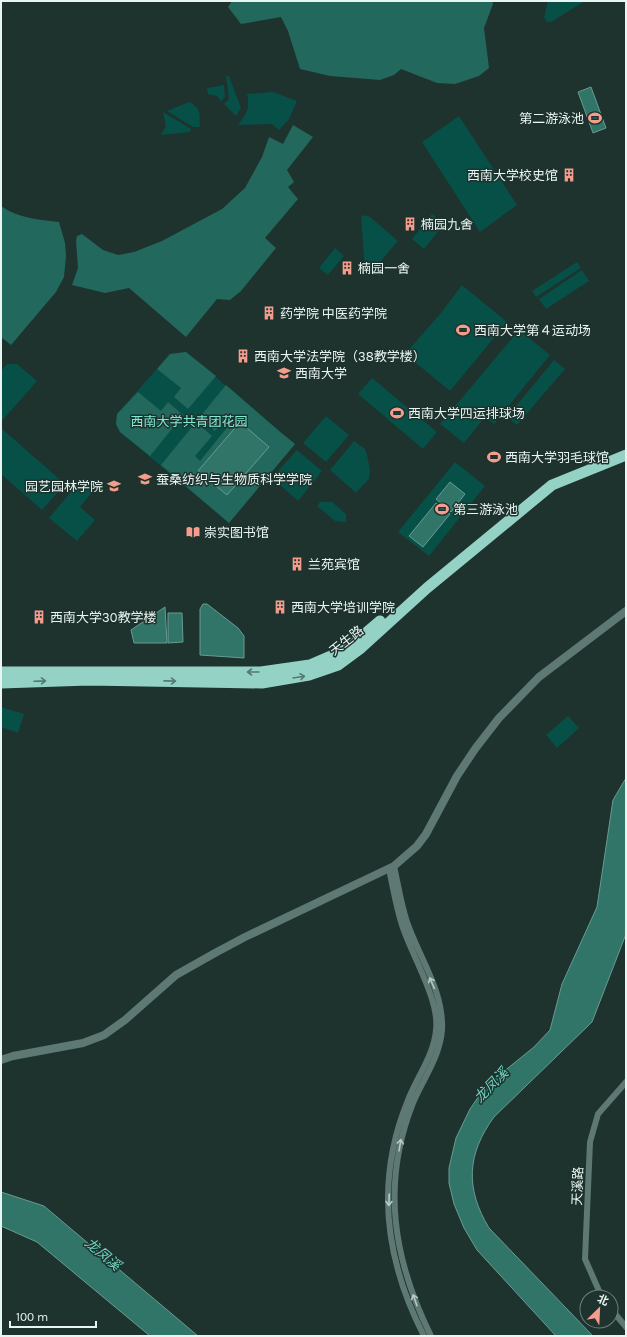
<svg xmlns="http://www.w3.org/2000/svg" width="627" height="1337" font-family="Karla,'Noto Sans SC',sans-serif">
	<rect width="100%" height="100%" fill="#1e322e"/>
	<path fill="#075047" d="M548 1H585L551 22H547L544 17Z
		M226 76H229L241 108 236 116 224 104 229 99Z
		M224 85 225 97 221 101 217 96 208 94 207 88Z
		M273 92 297 101 289 119 279 130 272 124 238 125C247 113 250 109 247 94Z
		M189 102C202 109 199 113 200 127H193L167 111Z
		M163 112 191 129 190 132 161 135 166 126Z
		M459 116 517 205 480 232 422 142Z
		M432 214 444 224 424 249 412 239Z
		M365 215 370 217 398 241 370 274 365 269 361 217Z
		M335 248 344 256 328 275 319 268Z
		M577 262 581 268 536 297 532 291Z
		M582 270 589 281 546 309 539 299Z
		M462 285 507 322 450 391 405 354 441 313Z
		M519 330 550 355 494 424 485 417 464 443 440 424Z
		M186 352 295 444 229 523 120 432 116 424 117 414 170 354Z
		M554 360 565 369 517 425 507 417Z
		M7 364H17L37 381 1 422V371Z
		M372 378 437 432 423 449 358 394Z
		M326 416 349 435 326 462 303 443Z
		M1 428 65 484 42 510 1 474Z
		M354 441 365 449 367 455 370 469 369 479 356 493 330 470Z
		M297 450 322 471 298 501 279 484 277 472Z
		M455 462 485 486 429 556 398 532Z
		M81 480 94 490 80 507 95 520 77 541 49 518Z
		M320 502H332L346 514V522L335 521 317 506Z
		M1 707 24 714 18 733 1 727Z
		M568 716 579 728 557 748 546 735Z"/>
	<path fill="#23685d" d="M232 1H492L493 4 484 28 489 68 479 76 455 84 437 83 401 69 394 75 380 80 330 76 300 69 288 31 281 17 241 24 228 7Z
		M293 125 313 137 287 170 294 182 288 187 298 199 265 238 276 248 241 291 230 300 217 299 186 337 129 288 105 293 72 285 78 268 76 241 77 236 82 234 103 250 118 255 134 252 162 241 222 209 245 188 262 157 269 137 283 144Z
		M1 206C17 218 40 220 59 222L65 243 66 256 64 277 56 292 11 345 1 337Z
		M186 352 216 376 188 409 174 397 181 388 157 369 170 354Z
		M226 385 279 431 295 444 229 523 161 465 196 422 212 436 195 456 200 461 234 419 229 415 215 431 199 418Z
		M138 392 161 411 168 402 183 415 150 456 120 432 116 424 117 414Z"/>
	<path fill="#317569" stroke="#689b92" d="M591 87 606 128 593 133 578 92Z
		M240 422 269 447 227 495 198 471Z
		M450 482 465 494 451 512 436 499Z
		M436 503 450 514 423 547 409 536Z
		M203 604H207L238 628 244 636V658L200 655V609Z
		M165 607 167 643H134L131 630Z
		M168 613H182L183 642 168 643Z
		M626 778V934L592 1022 494 1117C467 1154 465 1188 489 1228L593 1336H556L477 1250 464 1228 454 1204 449 1183V1168L456 1138 470 1109 481 1093 492 1081 534 1047 550 1030 562 984 597 907 613 800Z
		M1 1192 44 1206 198 1336H150L37 1242 1 1226Z"/>
	<g fill="none" stroke-linecap="round" stroke-linejoin="round">
		<path stroke="#5e7873" stroke-width="6" d="M394 866C398 884 401 904 407 922 419 957 444 991 442 1030 440 1057 423 1079 413 1103 381 1184 393 1259 431 1336
			M389 869C393 887 396 907 402 925 411 954 440 1000 436 1030 434 1055 417 1077 408 1100 375 1180 385 1260 424 1336
			M602 1297 600 1293 585 1259 590 1142 598 1114 626 1082
			M611 1309 626 1327"/>
		<path stroke="#5e7873" stroke-width="8" d="M1 1060 13 1056 83 1043 104 1035 125 1020 176 975 215 953 245 937 394 866 417 846 426 834 457 776 475 749 499 718 539 677 626 611"/>
		<path stroke="#95d2c6" stroke-width="11" d="M1 672H261L310 665 347 649 380 621
			M1 683 89 680 262 683 309 675 338 665 361 648 427 588 552 485 626 455"/>
	</g>
	<defs><path id="oneway-shaft" d="M-6 0H5M1.5-3L5.5 0L1.5 3" fill="none" stroke-width="1.6" stroke-linecap="round" stroke-linejoin="round"/></defs>
	<g stroke="#547a72">
		<use href="#oneway-shaft" transform="translate(253 672) rotate(180)"/>
		<use href="#oneway-shaft" transform="translate(299 677) rotate(-9)"/>
		<use href="#oneway-shaft" transform="translate(40 681) rotate(-2)"/>
		<use href="#oneway-shaft" transform="translate(170 681) rotate(1)"/>
	</g>
	<g stroke="#b8c9c6">
		<use href="#oneway-shaft" transform="translate(432 983) rotate(-113)"/>
		<use href="#oneway-shaft" transform="translate(400 1145) rotate(-81)"/>
		<use href="#oneway-shaft" transform="translate(389 1200) rotate(92)"/>
		<use href="#oneway-shaft" transform="translate(415 1300) rotate(-109)"/>
	</g>
	<defs>
		<g id="stadium-bare" transform="scale(1.08)"><path d="M0-5a6.5 5 0 1 0 0 10a6.5 5 0 1 0 0-10ZM-3.5-1.8h7v3.6h-7Z" fill="#f59d8d" stroke="#1e322e" stroke-width="2.5" paint-order="stroke"/></g>
		<g id="building-bare" transform="scale(1.08)"><path d="M-4-6H4V6H1V3H-1V6H-4ZM-2.5-4.3h1.7v1.8h-1.7ZM.8-4.3h1.7v1.8H.8ZM-2.5-1h1.7V.8h-1.7ZM.8-1h1.7V.8H.8Z" fill="#f59d8d" stroke="#1e322e" stroke-width="2.5" paint-order="stroke"/></g>
		<g id="university-bare" transform="scale(1.08)"><path d="M0-5L7-2L0 1L-7-2ZM-4 1L0 2.5L4 1V4Q0 6-4 4Z" fill="#f59d8d" stroke="#1e322e" stroke-width="2.5" paint-order="stroke"/></g>
		<g id="library-bare" transform="scale(1.08)"><path d="M-6-4Q-3-5.5-.7-3.5V5Q-3 3-6 4ZM6-4Q3-5.5 .7-3.5V5Q3 3 6 4Z" fill="#f59d8d" stroke="#1e322e" stroke-width="2.5" paint-order="stroke"/></g>
	</defs>
	<g fill-rule="evenodd">
		<use href="#stadium-bare" x="595" y="118"/>
		<use href="#building-bare" x="569" y="175"/>
		<use href="#building-bare" x="410" y="224"/>
		<use href="#building-bare" x="347" y="268"/>
		<use href="#building-bare" x="269" y="313"/>
		<use href="#stadium-bare" x="463" y="330"/>
		<use href="#building-bare" x="243" y="356"/>
		<use href="#university-bare" x="284" y="373"/>
		<use href="#stadium-bare" x="397" y="413"/>
		<use href="#stadium-bare" x="494" y="457"/>
		<use href="#university-bare" x="145" y="479"/>
		<use href="#university-bare" x="114" y="486"/>
		<use href="#stadium-bare" x="442" y="509"/>
		<use href="#library-bare" x="193" y="532"/>
		<use href="#building-bare" x="297" y="564"/>
		<use href="#building-bare" x="280" y="607"/>
		<use href="#building-bare" x="39" y="617"/>
	</g>
	<g text-anchor="middle" stroke-width="3" stroke-linejoin="round" paint-order="stroke">
		<g font-size="13" fill="#e9f5f2" stroke="#1e322e" text-anchor="start">
			<text x="584" y="123" text-anchor="end">第二游泳池</text>
			<text x="558" y="180" text-anchor="end">西南大学校史馆</text>
			<text x="421" y="229">楠园九舍</text>
			<text x="358" y="273">楠园一舍</text>
			<text x="280" y="318">药学院 中医药学院</text>
			<text x="474" y="335">西南大学第４运动场</text>
			<text x="254" y="361">西南大学法学院（38教学楼）</text>
			<text x="295" y="378">西南大学</text>
			<text x="408" y="418">西南大学四运排球场</text>
			<text x="505" y="462">西南大学羽毛球馆</text>
			<text x="156" y="484">蚕桑纺织与生物质科学学院</text>
			<text x="103" y="491" text-anchor="end">园艺园林学院</text>
			<text x="453" y="514">第三游泳池</text>
			<text x="204" y="537">崇实图书馆</text>
			<text x="308" y="569">兰苑宾馆</text>
			<text x="291" y="612">西南大学培训学院</text>
			<text x="50" y="622">西南大学30教学楼</text>
		</g>
		<g font-size="13" fill="#82e9d6" stroke="#1e322e">
			<text x="189" y="426">西南大学共青团花园</text>
		</g>
		<g font-size="13" fill="#e9f5f2" stroke="#1e322e">
			<text transform="translate(346 640) rotate(-38)" y="5">天生路</text>
			<text transform="translate(577 1186) rotate(-88)" y="5">天溪路</text>
		</g>
		<g font-size="14" font-style="italic" fill="#6dd5c2" stroke="#1e322e">
			<text transform="translate(491 1085) rotate(-46)" y="5">龙凤溪</text>
			<text transform="translate(103 1254) rotate(40)" y="5">龙凤溪</text>
		</g>
	</g>
	<rect width="627" height="1337" fill="none" stroke="#e9f5f2" stroke-width="4"/>
	<g transform="translate(599 1309) rotate(24)"><circle r="19" fill="#1e322e" stroke="#6f807c"/>
	<path d="M0-3L7 15L0 10L-7 15Z" fill="#f59d8d"/>
	<text y="-6" font-size="11" font-weight="bold" text-anchor="middle" fill="#e9f5f2">北</text>
	</g>
	<path d="M10 1321v6h86v-6" fill="none" stroke="#e9f5f2" stroke-width="2"/>
	<text x="16" y="1321" font-size="12" fill="#e9f5f2" stroke="#1e322e" stroke-width="3" paint-order="stroke">100 m</text>
</svg>
